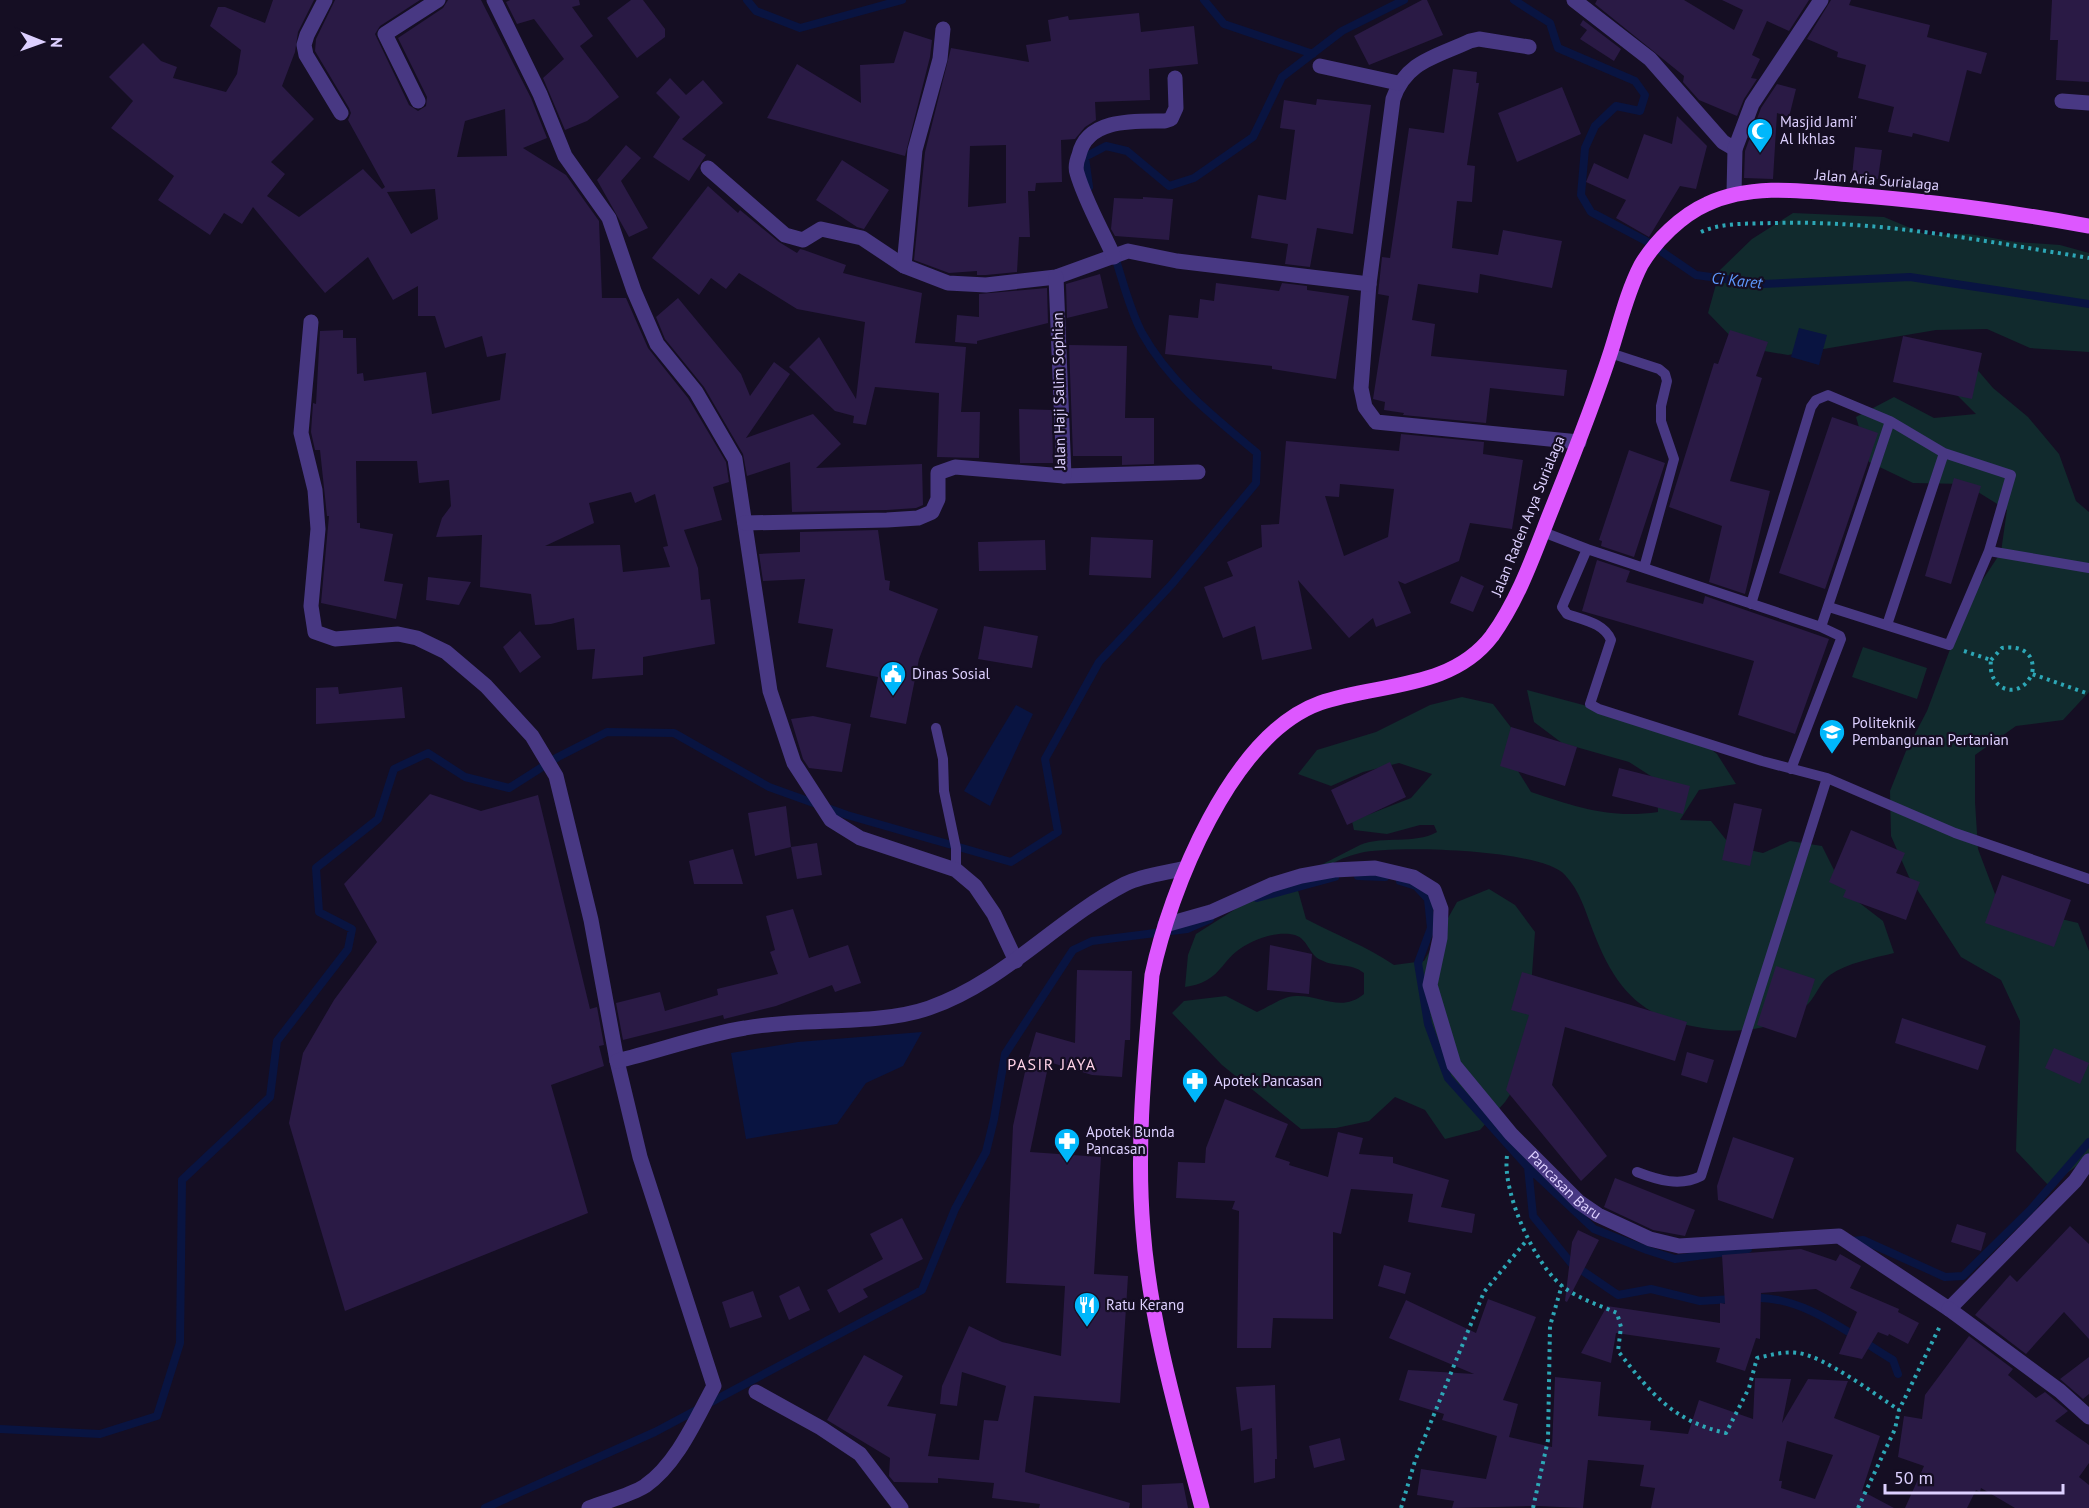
<svg xmlns="http://www.w3.org/2000/svg" width="2089" height="1508" font-family="'PT Sans',sans-serif">
	<rect width="100%" height="100%" fill="#150e23"/>
	<path fill="#112a2d" d="M1793 213 1884 217 1927 235 1969 234 2016 242 2060 245 2089 253V352L2030 348 1987 329 1936 330 1788 355 1741 347 1708 313 1720 270 1752 239Z
		M1963 353 1993 388 2028 417 2059 454 2076 501 2089 512V692L2063 720 2016 726 1975 755V802L1978 849 1995 894 2036 913 2078 923 2089 951V1157L2049 1186 2016 1151 2020 1021 2001 980 1961 957 1909 877 1891 836 1890 791 1906 751 1927 711 1958 628 1976 590 2001 552 2007 510 1965 484 1913 483 1869 462 1856 417 1894 397 1934 418 1976 414 1935 373Z
		M1863 647 1927 668 1917 699 1852 677Z
		M1527 690 1692 734 1717 754 1736 784 1699 790 1680 820 1711 821 1731 846 1763 853 1790 841 1822 846 1837 876 1857 901 1883 921 1894 953C1874 958 1847 963 1830 975 1820 982 1816 996 1808 1004 1781 1028 1744 1034 1710 1029 1643 1021 1616 991 1593 931 1585 910 1580 891 1565 875 1542 849 1394 845 1360 853 1335 859 1318 871 1297 887L1306 919C1336 935 1366 946 1394 965L1424 961 1457 902 1489 889 1515 905 1535 932 1525 1072 1505 1102 1480 1130 1445 1139 1425 1110 1395 1097 1369 1121 1336 1128 1301 1129 1222 1065 1172 1013 1184 1001 1226 996 1257 1012C1269 1007 1283 996 1296 996 1322 995 1341 1013 1364 994V973C1350 962 1336 968 1321 960 1309 955 1308 939 1295 935 1277 930 1251 940 1237 951 1226 959 1220 973 1207 980 1200 984 1192 986 1185 987L1188 955 1196 934 1245 903 1277 894 1282 885 1360 845C1385 835 1413 845 1437 832L1434 825H1420L1387 834 1354 830 1352 821 1411 798 1432 774 1399 763 1363 772 1331 786 1298 774 1317 750 1376 732 1430 705 1462 697 1493 704 1513 730V763L1531 792C1577 807 1609 819 1658 812L1657 780 1629 762 1562 743 1534 722Z"/>
	<path fill="#091441" d="M1799 328 1827 335 1819 365 1791 357Z
		M1016 705 1033 714 990 806 964 791Z
		M922 1032 903 1066 866 1083 837 1124 746 1139 731 1053 798 1042Z"/>
	<g fill="none" stroke-linecap="round" stroke-linejoin="round">
		<path stroke="#091441" stroke-width="8" d="M747 0 756 11 800 28 902 0
			M1204 0 1224 24 1313 54
			M1514 0 1550 23 1558 48 1635 81 1645 95 1640 111 1616 106 1595 126 1585 148 1581 195 1591 212 1646 241 1696 275 1762 284 1910 277 2089 304
			M1089 187 1085 157 1106 146 1127 151 1169 186 1194 178 1253 137 1282 77 1342 31 1404 0
			M1358 876 1385 877
			M1400 881 1416 886 1428 899 1431 928 1418 963 1428 1024 1448 1078 1528 1167 1594 1229 1647 1250 1675 1259 1748 1249
			M1257 898 1335 877
			M1528 1167 1533 1216 1571 1263 1618 1295 1651 1289 1700 1301 1733 1299
			M1850 1241 1863 1240 1945 1277 1963 1276 2031 1209 2089 1142
			M1751 1298C1804 1295 1849 1334 1893 1360L1898 1374
			M0 1429 100 1434 157 1416 180 1343 182 1180 270 1097 277 1041 348 949 352 929 319 912 316 868 378 819 394 769 428 753 465 777 509 788 558 757 607 732 674 733 769 787 847 815 1011 862 1058 832 1045 759 1099 662 1172 584 1256 483 1257 453C1214 417 1170 383 1142 333 1129 308 1123 281 1114 254
			M485 1508 655 1432 922 1290 955 1209 986 1152 994 1119 1005 1054 1073 950 1092 941 1187 929 1210 919"/>
	</g>
	<path fill="#2a1a45" fill-rule="evenodd" d="M273 0H314L298 32 295 52 282 86 314 119 271 162 285 174 267 196 299 217 363 169 382 189 385 187 348 120 351 113 349 108 315 51 316 39 335 0H420L380 26 375 34 409 105 418 111 426 106 427 97 398 38 443 8 448 0H481L531 98 547 138 523 148 566 175 599 221 602 298H626L648 348 688 398 726 462 729 482 713 487 722 520 684 530 698 568 701 600 710 599 715 644 643 657V675L592 679 595 649 577 650 574 618 551 624 535 625 531 594 480 587 482 535 436 537 442 518 451 506 449 480 419 483 417 461H356L357 523H360V528L393 534 384 581 403 584 396 619 321 603 329 516H327L320 450H315L311 432 313 403 316 404 320 331 343 330V338H356L357 374 363 373 364 381 426 372 432 414 500 400 506 353 487 357 482 336 445 348 435 316H418V286L393 300 368 257 325 293 253 207 242 224 224 213 210 235 158 200 174 176 111 128 133 101 109 77 143 43 161 61 177 67 173 78 226 92 237 74 241 50 210 26 218 7H225L265 23ZM505 109 507 156 457 157 465 121ZM435 189 438 219 411 234 387 192ZM631 492 635 503 655 494 668 546 663 547 670 567 623 572 620 545 545 546 594 523 589 503Z
		M510 0H579L580 5 572 7 593 36 580 46 619 97 587 121 565 130 543 78 564 59 534 19 517 24 506 2Z
		M631 0H643L665 29V37L637 58 607 18Z
		M1422 0H1427L1443 35 1369 65 1354 36Z
		M1597 0H1684L1734 30 1743 10 1722 0H1809L1789 31 1767 21 1752 55 1760 59 1751 78 1757 79 1744 99 1737 116 1699 100 1683 82 1684 76 1595 4Z
		M1831 0H1851L1849 5 1930 25 1927 37 1987 53 1981 74 1967 70 1949 142 1913 133 1912 137 1888 132 1894 107 1858 98 1866 65 1837 57 1838 52 1807 39Z
		M2052 0H2089V82L2056 80 2058 40H2050Z
		M1139 13 1141 32 1194 26 1198 64 1149 69 1150 100 1095 102 1096 120 1085 127 1075 139 1061 140 1062 182 1036 183 1035 191H1028L1030 237H1019L1017 272 986 275H977V271L949 273 914 260 925 152 951 48 1029 62 1026 45 1051 41 1048 20 1068 16 1069 20ZM1006 145V203L968 207 970 146Z
		M1583 20 1621 49 1614 61 1580 39 1587 30 1580 25Z
		M904 31 932 40 930 57 905 156 767 118 797 64 861 103 860 65 894 63Z
		M1453 69 1477 72 1476 83H1479L1467 165 1475 166 1472 202 1457 201 1452 248 1498 255 1503 230 1562 241 1552 288 1480 274 1478 293 1418 284 1412 320 1435 324 1431 356 1567 370 1564 396 1490 388 1486 423 1403 415 1404 413 1384 410 1385 402 1373 399 1389 296 1378 294 1382 257 1390 258 1409 128 1444 133Z
		M670 78 686 95 703 80 723 103 682 139 706 155 689 181 653 157 680 117 656 93Z
		M1777 84 1796 89 1789 117 1777 113 1773 179 1744 178 1745 151 1761 108Z
		M1562 87 1581 134 1517 162 1498 113Z
		M1317 99 1371 105 1353 234 1317 228 1310 267 1285 264 1288 244 1251 238 1258 195 1286 200 1295 130 1280 128 1284 100 1316 105Z
		M1677 116 1707 146 1696 189 1680 186 1649 237 1616 218 1626 200 1586 182 1594 163 1628 179 1644 134 1672 144Z
		M626 145 641 158 621 181 648 228 629 237 597 180Z
		M1855 147 1882 150 1878 179 1852 176Z
		M842 160 889 190 864 229 857 227 816 200Z
		M708 186 738 213 740 210 779 242 797 253 800 249 804 250 846 265 843 273 922 293 915 343 966 347 961 412H980L979 458 937 457 939 393 875 387 866 425 853 423 854 416 835 411 789 367 819 337 856 399 865 322 797 309 739 273 726 289 711 278 699 295 652 258Z
		M1143 197 1173 199 1169 240 1115 236 1111 229 1114 198 1143 199Z
		M1100 274 1108 308 1067 318 1066 284Z
		M1216 283 1279 291 1282 283 1307 286V290L1349 296 1336 379 1272 369V366L1165 354 1169 315 1198 318 1200 299 1214 301Z
		M1047 288 1048 323 977 341V344L955 342 957 315 979 317V294Z
		M678 298 741 374 750 396 774 362 790 374 746 438 813 414 841 444 816 468 922 464 923 505 916 508 887 510 792 512 790 462 747 476 743 454 704 387 665 339 656 317Z
		M1730 330 1768 342 1756 376 1762 378 1730 481 1770 491 1745 594 1709 582 1722 526 1669 507 1714 363 1718 364Z
		M1903 336 1982 353 1972 399 1893 382Z
		M1069 345 1127 346 1125 418H1154V464L1122 465V456H1073Z
		M1019 409 1052 410 1053 463H1020Z
		M1832 417 1878 433 1825 589 1779 573Z
		M1401 434 1484 442 1483 454 1523 460 1512 529 1470 523 1459 561 1405 584 1398 581 1411 613 1376 627 1373 618 1349 638 1298 580 1312 649 1262 660 1255 626 1223 638 1204 587 1233 576 1227 562 1262 547 1261 525 1279 524 1286 441 1399 451ZM1340 484 1394 489 1388 537 1344 556 1325 496 1339 497Z
		M1629 450 1665 463 1634 557 1601 546 1602 541 1599 540Z
		M1954 478 1981 486 1951 584 1925 576Z
		M878 530 885 580 890 581 889 590 938 609 919 659 906 724 870 717 878 677 826 667 833 629 798 623 805 579 763 581 759 554 800 552V532Z
		M1091 537 1153 540 1151 578 1089 575Z
		M1045 540 1046 570 979 571 978 542Z
		M1597 560 1630 571 1626 582 1703 604 1705 596 1829 639 1795 734 1738 715 1754 661 1582 611Z
		M1461 576 1484 586 1473 612 1450 603Z
		M428 577 471 582 459 605 426 600Z
		M984 626 1038 636 1032 668 978 659Z
		M520 631 541 657 520 673 503 647Z
		M338 687 339 694 402 687 405 718 316 724V688Z
		M813 716 851 724 842 772 809 768 803 759 791 719Z
		M1511 727 1577 747 1565 786 1500 766Z
		M1390 762 1406 797 1347 825 1331 790Z
		M1619 768 1690 786 1683 814 1612 796Z
		M430 794 481 811 538 795 590 1009 597 1007 604 1045 599 1046 604 1066 551 1085 588 1213 345 1311 289 1123 303 1053 334 1000 377 942 344 884Z
		M1734 803 1762 809 1750 866 1722 860Z
		M786 806 791 847 755 856 748 813Z
		M1851 830 1905 853 1896 873 1920 882 1906 920 1843 897 1846 890 1829 882Z
		M817 843 822 875 797 879 791 847Z
		M733 849 743 884H694L689 861Z
		M2002 875 2071 900 2054 947 1985 923Z
		M793 909 809 958 848 945 861 983 835 992 832 985 776 1006 724 1019 723 1015 623 1040 616 1003 660 992 665 1011 718 995 717 989 778 974 770 952 775 950 766 916Z
		M1270 945 1312 954 1309 994 1267 990Z
		M1776 966 1815 979 1796 1038 1757 1025Z
		M1077 970 1132 971 1130 1040H1125L1122 1077 1092 1075 1049 1062 1030 1152 1101 1157 1094 1274 1128 1276 1120 1403 1034 1396 1025 1472 1130 1503 1129 1508H1039L1040 1504 992 1498 994 1483 938 1478V1483L894 1482 889 1476 890 1458 827 1420 864 1355 903 1376 887 1406 936 1414 928 1456 979 1460 984 1420 998 1421 1006 1386 962 1372 957 1406 940 1404 942 1386 969 1326 1002 1342 1061 1356 1065 1286 1006 1283 1013 1126 1027 1063 1036 1032 1075 1043Z
		M1522 972 1687 1022 1675 1061 1565 1027 1552 1085 1607 1156 1581 1181 1506 1090 1529 1015 1511 1010Z
		M1902 1018 1986 1046 1978 1070 1895 1043Z
		M2054 1048 2089 1063 2080 1084 2045 1068Z
		M1687 1052 1714 1060 1707 1083 1681 1075Z
		M1225 1099 1288 1124 1275 1157 1290 1162 1289 1165 1328 1177 1338 1132 1363 1138 1359 1154 1393 1157V1163L1449 1180 1441 1207 1475 1214 1472 1233 1408 1222 1413 1194 1351 1189 1341 1234 1333 1232V1319L1273 1318 1271 1348H1237L1239 1211 1232 1209 1235 1201 1176 1198 1178 1162 1205 1163 1206 1148Z
		M1733 1137 1794 1158 1773 1219 1718 1200 1717 1186Z
		M1615 1178 1695 1210 1685 1236 1653 1230 1604 1207Z
		M902 1218 923 1259 863 1289 868 1297 839 1313 827 1290 883 1259 870 1234Z
		M1957 1224 1986 1233 1981 1251 1951 1242Z
		M2070 1226 2089 1244V1339L2064 1312 2026 1354 1975 1315 2010 1275 2017 1282Z
		M1578 1230 1599 1240 1567 1302 1565 1301 1572 1242Z
		M1801 1249 1836 1261 1840 1254 1861 1266 1850 1288 1899 1309 1898 1312 1919 1323 1908 1344 1889 1334 1888 1336 1878 1332 1862 1359 1839 1354 1857 1312 1816 1289 1761 1293 1760 1339 1756 1338 1745 1371 1716 1362 1720 1348 1616 1333 1611 1363 1581 1353 1607 1306 1720 1323V1303L1725 1304 1722 1255Z
		M1384 1265 1411 1273 1405 1294 1378 1286Z
		M799 1286 810 1310 789 1320 779 1296Z
		M753 1291 762 1317 730 1328 722 1302Z
		M1488 1299 1536 1317 1503 1400 1518 1404 1509 1437 1552 1447 1555 1377 1601 1382 1598 1416 1651 1421 1650 1430 1688 1434 1699 1400 1753 1419 1755 1378 1791 1379 1782 1423 1808 1379 1848 1381 1834 1418 1880 1436 1862 1491 1894 1508H1651L1655 1488 1640 1486 1644 1465 1588 1460 1583 1508 1537 1506 1452 1508 1454 1501 1417 1495 1421 1469 1486 1479 1497 1436 1442 1420 1444 1414 1399 1400 1408 1370 1474 1374 1389 1338 1406 1300 1476 1333ZM1787 1441 1833 1455 1815 1499 1781 1488 1782 1481H1779Z
		M1969 1336 2013 1369 2008 1375 2036 1398 2045 1392 2068 1411 2055 1421 2089 1445V1463L2079 1477 2089 1485V1508H2015L1981 1488 1980 1492 1976 1490 1967 1508H1905L1924 1466 1898 1457 1904 1416 1922 1419 1925 1395Z
		M2089 1357V1394L2083 1399 2060 1379Z
		M1275 1385 1277 1459H1275V1478L1254 1483 1252 1428 1241 1431 1236 1387Z
		M1340 1438 1345 1460 1314 1468 1309 1446Z
		M1183 1483 1188 1508H1142V1485Z"/>
	<g fill="none" stroke-linecap="round" stroke-linejoin="round">
		<path stroke="#2da7b6" stroke-width="4" stroke-dasharray="3 4.5" stroke-linecap="butt" d="M1701 232C1723 222 1750 224 1773 223 1880 220 1983 241 2089 258
			M1964 651 1991 660C1987 690 2019 702 2032 674L2089 694
			M1991 660 2002 648C2021 645 2036 653 2032 674
			M1507 1156C1502 1192 1534 1263 1562 1286 1577 1298 1599 1305 1617 1313L1621 1327 1618 1351C1650 1392 1672 1421 1726 1433L1749 1388 1757 1358C1771 1355 1784 1351 1798 1353 1824 1356 1876 1395 1899 1410
			M1401 1508 1415 1461 1484 1292 1527 1240
			M1533 1508 1548 1440 1550 1326 1562 1285
			M1858 1508 1895 1429 1899 1410 1940 1326"/>
		<path stroke="#483883" stroke-width="10" d="M1610 353 1659 369 1665 374 1667 381 1661 406V421L1674 459 1644 568
			M1890 421 1821 627 1587 549 1562 607 1567 614C1583 620 1604 623 1611 640L1590 704 1599 709 1762 761 1827 778 1955 833 2089 879
			M1543 532 1587 549
			M1751 604 1811 407 1816 400 1828 395 1890 421 1944 453 2011 475 1989 551 2089 568
			M1829 607 1949 645 1989 551
			M1887 625 1944 453
			M936 728 943 759 944 791 956 848V870
			M1791 769 1841 639 1840 636 1821 627
			M1637 1172C1658 1180 1680 1187 1701 1176L1827 778"/>
		<g stroke="#483883" stroke-width="15">
			<path d="M325 0 307 35 304 45 306 55 341 113"/>
			<path d="M494 0 540 94 565 156 609 218 634 291 657 344 696 392 735 459 770 691 794 763 831 820 860 838 956 870 975 886 994 914 1016 961"/>
			<path d="M1574 0 1650 59 1723 142 1735 149"/>
			<path d="M1529 47 1479 39 1470 41C1436 57 1406 61 1393 99L1369 284 1361 388 1365 407 1376 422 1579 442"/>
			<path d="M1320 66 1398 83"/>
			<path d="M418 101 385 34 438 0"/>
			<path d="M2062 101 2089 103"/>
			<path d="M708 168 785 235 803 240 821 229 862 238 904 266 948 283 986 285 1056 277 1128 251 1177 261 1369 284"/>
			<path d="M1734 193 1735 149 1752 104 1821 0"/>
			<path d="M1114 257C1102 230 1085 201 1077 173 1075 167 1077 160 1079 155 1087 118 1135 121 1165 121L1171 119 1176 108 1175 78"/>
			<path d="M904 266 915 150 940 59 943 29"/>
			<path d="M311 322 301 433 315 490 318 529 311 606 315 632 335 639 398 634 417 638 446 652 486 686 532 736 556 776 591 920 617 1061 640 1157 714 1386C696 1419 677 1464 645 1486 629 1496 606 1501 589 1508"/>
			<path d="M1064 476 1198 472"/>
			<path d="M745 523 887 520 918 518 932 512 938 499V473L955 467 1064 476 1056 277"/>
			<path id="s1" d="M1165 925 1211 912 1271 885 1301 876 1334 870 1375 868 1413 877 1434 890 1441 909 1440 938 1430 985 1454 1065 1511 1134 1579 1202 1598 1215 1650 1239 1679 1246 1839 1236 1949 1309 2075 1181 2089 1161"/>
			<path d="M617 1061C659 1051 702 1035 745 1028 802 1017 877 1026 929 1008 1004 982 1056 920 1125 884 1143 875 1166 873 1186 868"/>
			<path d="M1949 1309 2060 1391 2089 1417"/>
			<path d="M756 1392 821 1428 860 1454 901 1508"/>
		</g>
		<path stroke="#dd57ff" stroke-width="15" d="M1202 1508C1178 1417 1150 1323 1143 1229 1136 1144 1145 1059 1152 975 1170 890 1231 735 1320 703 1378 683 1451 690 1492 636 1518 600 1533 557 1549 516 1571 461 1593 407 1611 351 1620 323 1627 292 1641 265 1655 241 1682 215 1707 204 1751 183 1806 191 1852 195 1932 201 2010 212 2089 226"/>
	</g>
	<defs>
		<g id="mosque-pin" transform="scale(1.35)"><path d="M0 17L-7.5 6A9.5 9.5 0 1 1 7.5 6Z" fill="#00b7fb" stroke="#150e23"/><path d="M3.5-4.9A6 6 0 1 0 3.5 4.9A5 5 0 1 1 3.5-4.9Z" fill="#fff"/></g>
		<g id="civic-pin" transform="scale(1.35)"><path d="M0 17L-7.5 6A9.5 9.5 0 1 1 7.5 6Z" fill="#00b7fb" stroke="#150e23"/><path d="M-.6-6.5H3V-4.5H.6V-3L4-1V1h2V6H-6V1h2V-1L-.6-3ZM-1.2 2.5V6h2.4V2.5Z" fill="#fff"/></g>
		<g id="university-pin" transform="scale(1.35)"><path d="M0 17L-7.5 6A9.5 9.5 0 1 1 7.5 6Z" fill="#00b7fb" stroke="#150e23"/><path d="M0-5L7-2L0 1L-7-2ZM-4 1L0 2.5L4 1V4Q0 6-4 4Z" fill="#fff"/></g>
		<g id="pharmacy-pin" transform="scale(1.35)"><path d="M0 17L-7.5 6A9.5 9.5 0 1 1 7.5 6Z" fill="#00b7fb" stroke="#150e23"/><path d="M-2-6h4v4h4v4h-4v4h-4v-4h-4v-4h4Z" fill="#fff"/></g>
		<g id="restaurant-pin" transform="scale(1.35)"><path d="M0 17L-7.5 6A9.5 9.5 0 1 1 7.5 6Z" fill="#00b7fb" stroke="#150e23"/><path d="M-5-6h1v4h1v-4h1v4h1v-4h1v5L-1.5 .5V6h-2V.5L-5-1ZM5-6V6H3V1.5H1.5Q1.5-4 5-6Z" fill="#fff"/></g>
	</defs>
	<g fill-rule="evenodd">
		<use href="#mosque-pin" x="1760" y="131"/>
		<use href="#civic-pin" x="893" y="674"/>
		<use href="#university-pin" x="1832" y="732"/>
		<use href="#pharmacy-pin" x="1195" y="1081"/>
		<use href="#pharmacy-pin" x="1067" y="1141"/>
		<use href="#restaurant-pin" x="1087" y="1305"/>
	</g>
	<g text-anchor="middle" stroke-width="4.5" stroke-linejoin="round" paint-order="stroke">
		<g font-size="15" fill="#ddd0ff" stroke="#150e23" text-anchor="start">
			<text x="1780" y="127">Masjid Jami'<tspan x="1780" dy="17">Al Ikhlas</tspan></text>
			<text x="912" y="679">Dinas Sosial</text>
			<text x="1852" y="728">Politeknik<tspan x="1852" dy="17">Pembangunan Pertanian</tspan></text>
			<text x="1214" y="1086">Apotek Pancasan</text>
			<text x="1086" y="1137">Apotek Bunda<tspan x="1086" dy="17">Pancasan</tspan></text>
			<text x="1106" y="1310">Ratu Kerang</text>
		</g>
		<g font-size="15" fill="#ddd0ff" stroke="#150e23">
			<text transform="translate(1877 180) rotate(5)" y="5">Jalan Aria Surialaga</text>
			<text transform="translate(1059 391) rotate(-91)" y="5">Jalan Haji Salim Sophian</text>
			<text transform="translate(1528 516) rotate(-68)" y="5">Jalan Raden Arya Surialaga</text>
			<text dy="5" stroke="none"><textPath href="#s1" startOffset="628">Pancasan Baru</textPath></text>
		</g>
		<g font-size="16" font-style="italic" fill="#5e99ff" stroke="#150e23">
			<text transform="translate(1737 280) rotate(6)" y="6">Ci Karet</text>
		</g>
		<g font-size="16" letter-spacing="1.5" fill="#ffd2e7" stroke="#150e23">
			<text x="1052" y="1070">PASIR JAYA</text>
		</g>
	</g>
	<g transform="translate(42 42) rotate(91)" stroke="#150e23" stroke-width="4.5" paint-order="stroke">
	<path d="M0-4.5L10 22L0 15L-10 22Z" fill="#ddd0ff"/>
	<text y="-9" font-size="16" font-weight="bold" text-anchor="middle" fill="#ddd0ff">N</text>
	</g>
	<path d="M1885 1484v9h178v-9" fill="none" stroke="#ddd0ff" stroke-width="3"/>
	<text x="1894" y="1484" font-size="18" fill="#ddd0ff" stroke="#150e23" stroke-width="4.5" paint-order="stroke">50 m</text>
</svg>
